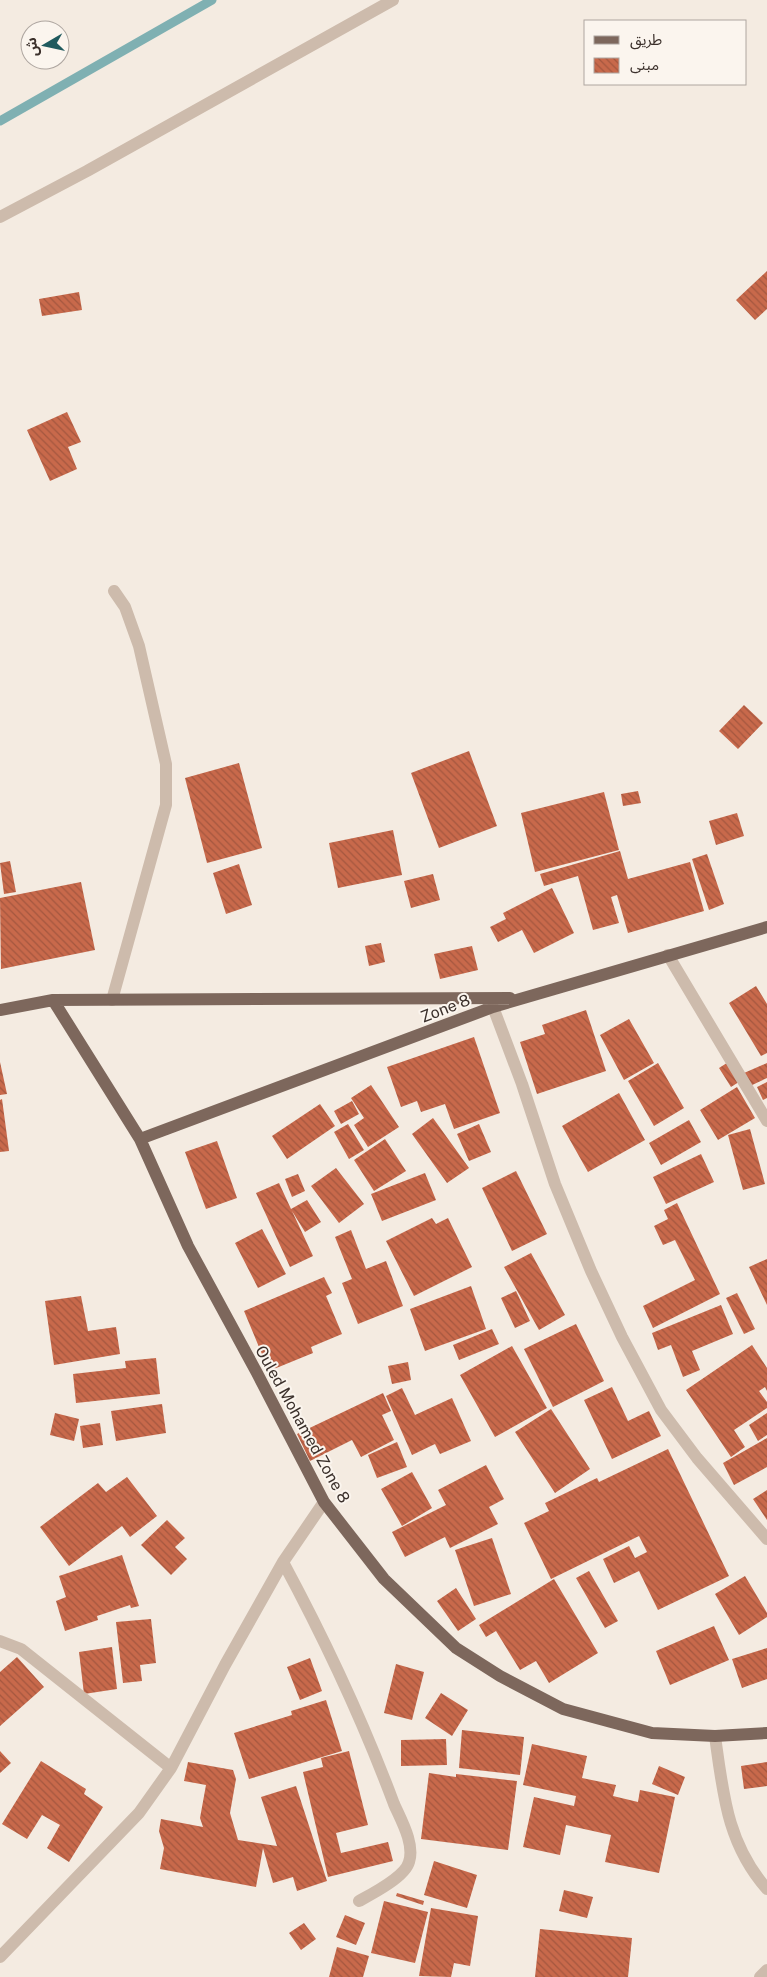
<svg xmlns="http://www.w3.org/2000/svg" width="767" height="1977" font-family="'Public Sans','Noto Sans Arabic',sans-serif">
	<defs>
		<pattern id="building-back-hatch" width="6" height="6" patternUnits="userSpaceOnUse" patternTransform="scale(1.25)"><rect width="6" height="6" fill="#c8694b"/><path d="M-1 5l2 2M0 0l6 6M5-1l2 2" fill="none" stroke="#a4573f"/></pattern>
	</defs>
	<rect width="100%" height="100%" fill="#f4ebe1"/>
	<g fill="none" stroke-linecap="round" stroke-linejoin="round">
		<path stroke="#7fb0b2" stroke-width="9" d="M0 121 212 0"/>
	</g>
	<path fill="url(#building-back-hatch)" d="M767 271V309L755 320 736 300Z
		M79 292 82 310 42 316 39 299Z
		M67 412 81 442 68 447 77 469 50 481 27 430Z
		M744 705 763 723 738 749 719 731Z
		M469 751 497 826 439 848 411 773Z
		M239 763 262 848 207 863 185 778Z
		M638 791 641 803 623 806 621 794Z
		M604 792 619 850 535 872 521 813Z
		M737 813 744 836 716 845 709 821Z
		M393 830 402 875 338 888 329 843Z
		M620 851 628 879 690 862 704 911 628 933 617 895 611 897 619 923 593 930 578 876 544 886 540 874Z
		M707 854 724 904 709 910 692 859Z
		M10 861 16 892 4 894 0 863Z
		M239 864 252 905 226 914 213 873Z
		M433 874 440 900 411 908 404 881Z
		M81 882 95 950 1 969 0 898Z
		M552 888 574 933 534 953 522 930 498 942 490 927 506 919 503 913Z
		M381 943 385 962 369 966 365 946Z
		M472 946 478 970 440 979 434 954Z
		M756 986 767 1004V1053L761 1056 729 1003Z
		M586 1010 606 1071 537 1094 520 1042 545 1034 542 1025Z
		M629 1019 654 1063 624 1080 600 1035Z
		M474 1037 500 1113 454 1129 445 1104 421 1112 417 1101 401 1107 387 1067Z
		M730 1061 742 1080 731 1087 719 1068Z
		M0 1062 7 1094 0 1095Z
		M658 1063 684 1108 654 1126 628 1081Z
		M767 1063V1078L750 1086 744 1073Z
		M767 1082V1098L763 1100 757 1087Z
		M371 1085 399 1127 368 1147 354 1125 364 1118 351 1098Z
		M737 1087 755 1118 718 1140 700 1110Z
		M619 1093 645 1140 588 1172 562 1126Z
		M2 1099 9 1151 0 1152V1100Z
		M352 1101 359 1114 341 1124 334 1111Z
		M320 1104 335 1126 287 1159 272 1136Z
		M433 1118 469 1168 447 1183 412 1134Z
		M689 1120 701 1142 661 1165 649 1143Z
		M348 1124 364 1150 349 1159 334 1132Z
		M479 1124 491 1152 469 1161 457 1134Z
		M750 1129 765 1184 743 1190 728 1135Z
		M385 1139 406 1171 374 1191 354 1160Z
		M217 1141 237 1198 206 1209 185 1152Z
		M701 1154 714 1182 666 1204 653 1177Z
		M336 1168 364 1204 339 1223 311 1186Z
		M516 1171 547 1234 512 1251 482 1188Z
		M425 1173 436 1200 382 1221 371 1194Z
		M298 1174 305 1191 292 1197 285 1179Z
		M279 1183 291 1209 307 1200 321 1222 305 1232 292 1211 313 1256 290 1267 256 1193Z
		M677 1203 720 1294 653 1328 643 1306 695 1280 675 1240 663 1245 654 1226 668 1219 664 1210Z
		M432 1218 436 1224 448 1218 472 1267 414 1296 386 1241Z
		M262 1229 286 1274 258 1288 235 1243Z
		M351 1230 366 1269 386 1261 403 1306 358 1324 342 1283 352 1279 335 1237Z
		M531 1253 565 1315 539 1330 504 1267Z
		M767 1259V1305L749 1267Z
		M324 1277 332 1293 326 1296 342 1334 311 1347 313 1353 269 1371 244 1311Z
		M471 1286 486 1329 425 1351 410 1309Z
		M516 1291 530 1321 515 1328 501 1298Z
		M737 1293 755 1329 744 1334 726 1298Z
		M81 1296 88 1331 116 1327 120 1354 54 1365 45 1301Z
		M721 1305 733 1334 692 1351 700 1370 683 1377 671 1345 658 1350 652 1333Z
		M576 1324 604 1381 553 1407 524 1349Z
		M492 1329 499 1344 459 1360 453 1345Z
		M752 1345 767 1368V1391L765 1387 759 1391 767 1402V1408L734 1430 745 1447 731 1457 686 1390Z
		M512 1346 547 1408 495 1437 460 1375Z
		M156 1358 160 1394 76 1403 73 1374 126 1368 125 1361Z
		M408 1362 411 1380 392 1384 388 1366Z
		M612 1387 628 1421 649 1411 661 1436 612 1459 584 1400Z
		M402 1388 415 1415 452 1398 471 1441 440 1454 435 1444 412 1455 386 1396Z
		M383 1393 391 1411 382 1415 394 1440 361 1457 352 1440 310 1461 297 1434Z
		M162 1404 166 1433 116 1441 111 1411Z
		M551 1409 590 1469 555 1493 515 1432Z
		M55 1413 79 1419 74 1441 50 1435Z
		M767 1413V1435L758 1441 749 1425Z
		M100 1423 103 1445 83 1448 80 1426Z
		M767 1438V1467L734 1485 723 1463Z
		M397 1442 407 1467 377 1478 368 1455Z
		M668 1449 729 1576 658 1610 639 1571 614 1583 603 1559 629 1546 635 1558 647 1552 639 1536 551 1579 524 1523 549 1511 545 1503 597 1478 599 1482Z
		M486 1465 504 1499 489 1507 498 1524 450 1548 445 1537 405 1557 392 1532 446 1505 438 1490Z
		M412 1472 432 1508 402 1526 381 1489Z
		M127 1477 157 1516 130 1537 122 1526 69 1566 40 1527 98 1483 106 1492Z
		M767 1490V1520L753 1499Z
		M167 1520 185 1538 175 1547 187 1559 171 1575 141 1545Z
		M492 1538 511 1594 474 1606 455 1550Z
		M122 1555 139 1606 131 1608 130 1605 97 1616 98 1620 65 1631 56 1601 66 1597 59 1576Z
		M589 1571 618 1621 605 1628 576 1578Z
		M745 1576 767 1613V1617L739 1635 715 1594Z
		M554 1579 598 1653 549 1683 536 1661 520 1670 496 1631 486 1637 479 1625Z
		M456 1588 476 1619 458 1631 437 1601Z
		M151 1619 156 1663 140 1665 142 1681 123 1683 116 1622Z
		M714 1626 729 1660 670 1685 656 1651Z
		M112 1647 117 1689 84 1694 79 1652Z
		M767 1648V1679L742 1688 732 1659Z
		M17 1657 44 1687 0 1726V1672Z
		M310 1658 322 1691 300 1700 287 1667Z
		M396 1664 424 1672 412 1720 384 1713Z
		M441 1693 468 1710 452 1736 425 1718Z
		M326 1700 342 1751 249 1779 234 1733 292 1715 291 1711Z
		M462 1730 524 1737 520 1775 459 1768Z
		M446 1739 447 1765 401 1766V1740Z
		M532 1744 587 1756 582 1778 616 1785 613 1796 638 1802 640 1790 675 1797 659 1873 605 1862 611 1835 566 1825 560 1855 523 1847 534 1797 574 1806 576 1796 523 1785Z
		M0 1751 11 1763 0 1773Z
		M349 1751 368 1825 336 1833 341 1853 388 1842 393 1861 328 1877 303 1772 323 1767 321 1758Z
		M41 1761 86 1789 84 1794 103 1807 69 1862 47 1848 60 1825 42 1815 27 1839 2 1824Z
		M188 1762 233 1770 236 1779 230 1813 238 1840 277 1846 261 1797 296 1786 327 1881 297 1891 293 1877 273 1883 263 1848 256 1887 160 1869 164 1848 159 1831 161 1819 203 1827 200 1818 206 1785 184 1781Z
		M767 1762V1786L744 1789 741 1766Z
		M659 1766 685 1777 678 1795 652 1784Z
		M429 1773 456 1777V1774L517 1781 508 1850 421 1839Z
		M434 1861 477 1875 467 1908 424 1895Z
		M564 1890 593 1897 587 1918 559 1911Z
		M397 1893 424 1901 423 1905 396 1896Z
		M384 1901 428 1912 415 1963 371 1953Z
		M431 1908 478 1916 470 1966 454 1963 451 1977 419 1976Z
		M345 1915 365 1923 356 1945 336 1937Z
		M304 1923 316 1939 301 1950 289 1933Z
		M540 1929 632 1938 628 1977H535Z
		M337 1947 369 1956 363 1977H329Z"/>
	<g fill="none" stroke-linecap="round" stroke-linejoin="round">
		<path stroke="#cdbbac" stroke-width="12" d="M0 217 87 171 393 0
			M668 955 767 1121
			M112 1000 166 805V764L139 646 125 607 114 591
			M493 1007 522 1084 555 1184 591 1271 622 1337 661 1410 697 1458 767 1539
			M283 1562C325 1640 363 1721 394 1804 401 1820 415 1844 409 1862 405 1877 372 1894 359 1901
			M0 1641 21 1649 171 1768
			M715 1736C723 1793 727 1844 767 1889
			M0 1957 139 1813 171 1768 225 1665 283 1562 324 1502
			M760 1977 767 1970"/>
		<path stroke="#7d675c" stroke-width="12" d="M53 1000 510 998
			M0 1010 53 1000 140 1139 188 1246 257 1373 324 1502 384 1579 456 1648 500 1676 563 1709 652 1733 715 1736 767 1733
			M140 1139 493 1007 767 927"/>
	</g>
	<g text-anchor="middle" stroke-width="4" stroke-linejoin="round" paint-order="stroke">
		<g font-size="16" fill="#3b302b" stroke="#fbf5ee">
			<text transform="translate(445 1008) rotate(-21)" y="6">Zone 8</text>
			<text transform="translate(303 1424) rotate(61)" y="6">Ouled Mohamed Zone 8</text>
		</g>
	</g>
	<rect x="584" y="20" width="162" height="65" fill="#fbf5ee" stroke="#aea6a0"/>
	<rect x="594" y="36" width="25" height="8" fill="#7d675c" stroke="#aea6a0"/>
	<text x="630" y="45" font-size="15" fill="#3b302b">طريق</text>
	<rect x="594" y="58" width="25" height="15" fill="url(#building-back-hatch)" stroke="#aea6a0"/>
	<text x="630" y="70" font-size="15" fill="#3b302b">مبنى</text>
	<g transform="translate(45 45) rotate(261)"><circle r="24" fill="#fbf5ee" stroke="#aea6a0"/>
	<path d="M0-4L9 19L0 12L-9 19Z" fill="#1f5a5e"/>
	<text y="-8" font-size="14" font-weight="bold" text-anchor="middle" fill="#3b302b">ش</text>
	</g>
</svg>
